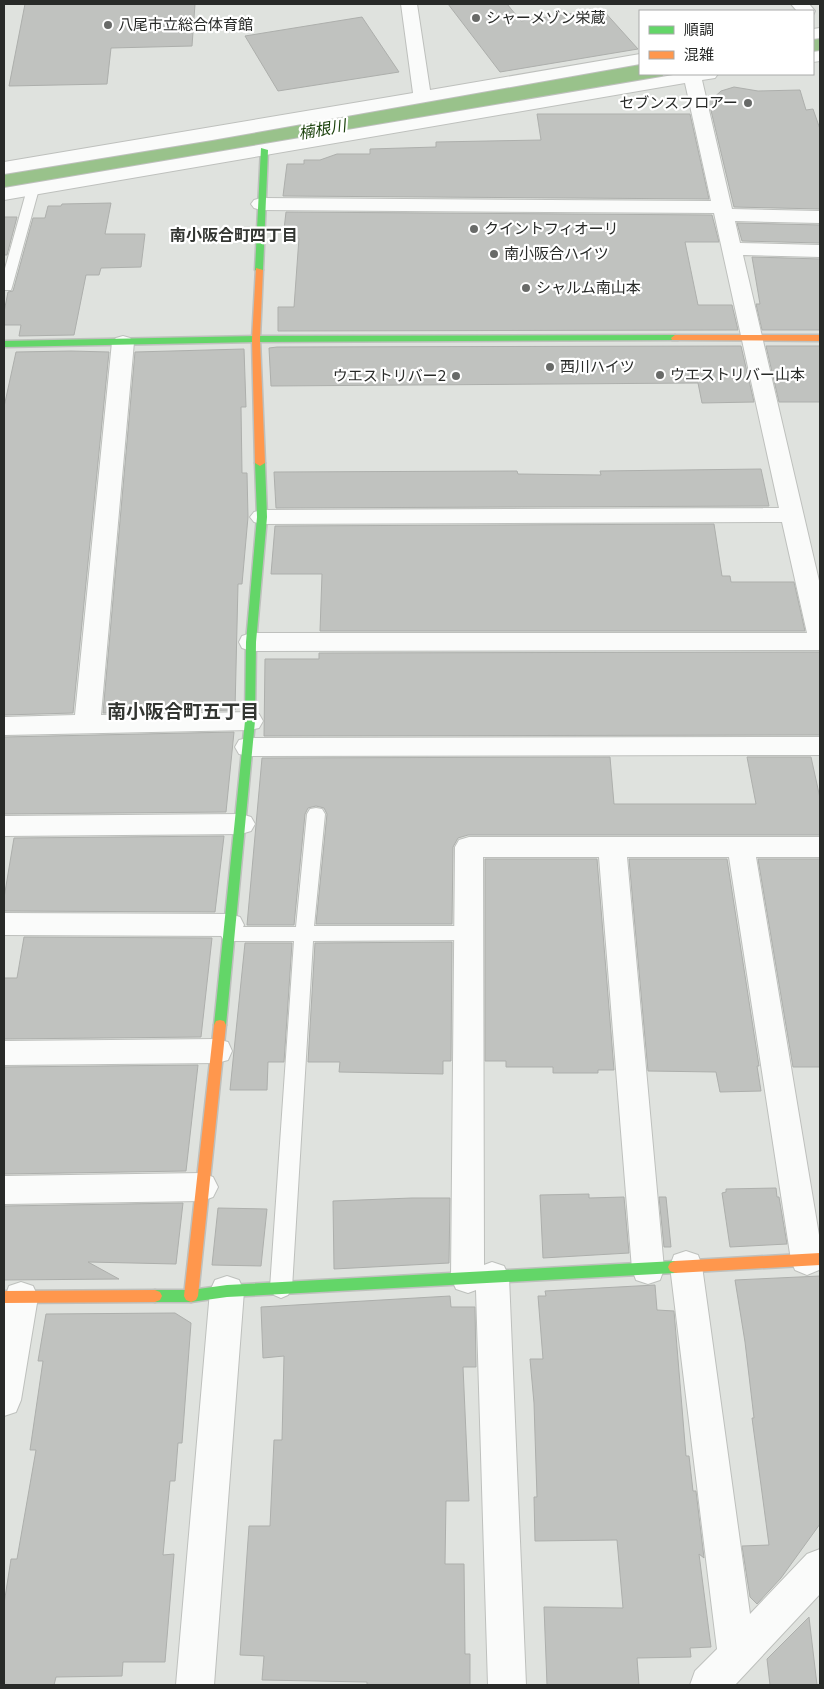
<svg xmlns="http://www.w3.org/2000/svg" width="824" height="1689" font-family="Commissioner,'Noto Sans JP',sans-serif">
	<rect width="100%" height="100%" fill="#dfe2de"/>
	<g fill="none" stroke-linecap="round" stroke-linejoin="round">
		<path fill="#99c28b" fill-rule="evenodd" d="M820 30V58L813 59V31Z
			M640 60V74H664L657 84 4 199V169Z"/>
	</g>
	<path fill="#c0c2bf" stroke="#adafac" d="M25 4H195L192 46 111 48 107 84 9 86Z
		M448 4H507L521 21 602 9 638 49 500 72Z
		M362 17 399 72 278 91 245 36Z
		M734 87 758 91 800 90 806 110 813 109 820 129V209L734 207 709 102 721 91Z
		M537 114H690L709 199 283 196 287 164H304V160H320L337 154H370V149L436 147V142L541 140Z
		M111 203 105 234H145L141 267 101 268 99 275H86L74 335 19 336 21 325H4V312L8 292 13 291 33 218H45L48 206H61L62 204Z
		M286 212 712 215 719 242H685L698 305H732L738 330 278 331V307H294L299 238H283Z
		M4 217H17L7 255H4Z
		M737 223 820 225V243L742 241Z
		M752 257 820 259V330H762L756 304H760Z
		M741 346 754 402 702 403 698 383 271 386 269 348 277 347Z
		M766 346H820V402H779Z
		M244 349 246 407H241L242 473H247L248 517 242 584H238L235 710 103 713 135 352Z
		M71 351 109 352 73 713 4 715V407L16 352Z
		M761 469 769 506 276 508 274 472 517 471 518 474 601 475 600 471Z
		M714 524 722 576H730L731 582H794L805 631H320L322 574H271L275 526Z
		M820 652V735L264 736 265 659H319V653Z
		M234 732 226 812 4 814V737Z
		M610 757 614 804H756L747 757H811L820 798V835H468L458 838 453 847 452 924H316L327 814 324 808 316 806 308 808 305 814 294 925H247L262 758Z
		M224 836 215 912 4 911V898L14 838Z
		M485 859H597L614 1070H598V1073H553V1067H506V1061H485Z
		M629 859H727L759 1066H757L761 1091 720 1092 716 1072 648 1071Z
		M758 859H820V1067H793Z
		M24 937 212 938 201 1037 4 1039V978H17Z
		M452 942 451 1061H443V1074L339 1072 340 1062H308L315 943Z
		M245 943H292L284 1062H268L267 1090H230Z
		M198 1065 186 1171 4 1174V1067Z
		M776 1188 777 1197H779L787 1244 730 1247 722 1193 726 1192V1189Z
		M589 1194V1198L624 1197 629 1253 543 1258 540 1195Z
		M659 1197H666L671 1247H664Z
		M412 1198H450L449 1263 334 1269 333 1201Z
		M183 1203 176 1264 88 1262 119 1279 4 1280V1206Z
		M218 1208 267 1209 261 1266 212 1265Z
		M820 1276V1524L781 1578 757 1604 750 1597 742 1546 769 1545 752 1418H754L745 1342 735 1280Z
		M655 1285 657 1310 674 1311 686 1456H689L693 1491H696L704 1558 699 1554 711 1647 690 1648 691 1657 637 1658 639 1685H547L544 1607 623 1608 617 1540 535 1541 534 1497H537L534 1403 530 1359H543L538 1296H546L545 1291Z
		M450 1296 451 1307H475L476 1367H463L469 1501H446L445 1564H464L465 1654H470V1685H367V1682L262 1680 264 1656 240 1655 249 1526H270L274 1440H282L284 1356 263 1358 261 1307Z
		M175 1313 191 1323 182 1443H178L175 1481H170L163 1555 174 1554 165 1662H123L122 1676 56 1677 54 1685H4V1604L11 1559H17L36 1450H30L43 1361H38L46 1314Z
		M809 1617 817 1685H770L767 1659Z"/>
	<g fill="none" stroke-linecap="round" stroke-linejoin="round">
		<g stroke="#bec0bd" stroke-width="2">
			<path id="lane" d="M33 185 39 189 12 287 11 290H4V272L27 189Z
				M316 808 322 809 325 814 314 926H469L475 928 478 933 475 938 469 940 313 941 292 1288 288 1295 281 1298 274 1295 270 1288 294 941H229L223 939 220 934 223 929 229 927H296L307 814 310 809Z"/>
		</g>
		<g stroke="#bec0bd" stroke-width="2">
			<path id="street" d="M401 4H417L430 90 640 54V64L212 140 4 174V162L413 93Z
				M791 4H809L815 11 813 15V11H797Z
				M820 28V38L813 39V29Z
				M820 51V61L813 62V52Z
				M679 74H718L715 78 702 80 732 209 820 211V223L735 221 740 243 820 245V257L743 255 820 585V650L251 651 242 648 239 642 242 636 251 633H807L782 522 262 524 254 522 250 517 254 512 262 510 779 508 714 213 261 210 254 208 251 204 254 200 261 198 711 201 685 83 4 200V188Z
				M123 336 130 338 134 342 101 715 250 712 259 714 263 721 259 728 250 730 4 735V717L75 715 112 342 116 338Z
				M820 737V755L248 756 239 754 235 747 239 740 248 738Z
				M241 814 251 817 255 824 251 831 241 834 4 836V816Z
				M469 837H820V857H756L820 1241V1267L819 1270 807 1275 795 1270 791 1260 729 857H627L664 1269 660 1280 648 1284 636 1280 632 1269 599 857H483L484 1265 492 1262 504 1266 509 1277 526 1685H488L476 1290 468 1293 456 1289 451 1278 455 847 459 840Z
				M4 913 230 914 240 917 244 925 240 933 230 936 4 935Z
				M217 1039 228 1042 232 1051 228 1060 217 1063 4 1065V1041Z
				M202 1173 213 1177 218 1187 213 1197 202 1201 4 1204V1176Z
				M686 1251 698 1255 702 1266 750 1614 807 1554 820 1549V1594L735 1685H690L695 1671 717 1649 670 1266 674 1255Z
				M227 1276 239 1280 244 1291 214 1685H176L210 1291 215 1280Z
				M21 1282 33 1286 38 1297 21 1400 16 1412 4 1416V1300L9 1286Z"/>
		</g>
		<g stroke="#bec0bd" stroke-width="3">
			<path id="fast" d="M261 148 268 150 263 270 259 272 255 270Z
				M675 335 679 338 678 340 256 342 4 347V341L256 336Z
				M260 460 265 463 267 517 256 642 255 721 226 1025 224 1029 220 1030 216 1029 214 1025 245 721 246 642 257 517 255 463Z
				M675 1261 680 1263 682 1267 680 1271 675 1273 227 1297 191 1302H155L150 1300 148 1296 150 1292 155 1290H191L227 1285Z"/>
		</g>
		<g stroke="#bec0bd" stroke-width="3">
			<path id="slow" d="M256 268 263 270 260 339 265 463 260 466 255 463 252 339Z
				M675 335H820V341L672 340 671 338Z
				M220 1020 224 1021 226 1025 198 1296 196 1300 191 1302 186 1300 184 1296 214 1025 216 1021Z
				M820 1253V1265L675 1273 670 1271 668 1267 670 1263 675 1261Z
				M155 1290 160 1292 162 1296 160 1300 155 1302 4 1303V1291Z"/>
		</g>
		<use href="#lane" fill="#fafbfa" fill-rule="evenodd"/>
		<use href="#street" fill="#fafbfa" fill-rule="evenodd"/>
		<use href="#fast" fill="#63d668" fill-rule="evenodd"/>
		<use href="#slow" fill="#ff974d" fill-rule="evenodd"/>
	</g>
	<g fill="#686a68" stroke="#fff" stroke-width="2">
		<circle cx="476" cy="18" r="5"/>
		<circle cx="108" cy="25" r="5"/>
		<circle cx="748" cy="103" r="5"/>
		<circle cx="474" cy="229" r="5"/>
		<circle cx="494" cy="254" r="5"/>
		<circle cx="526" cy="288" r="5"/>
		<circle cx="550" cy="367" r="5"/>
		<circle cx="660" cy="375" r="5"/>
		<circle cx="456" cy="376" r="5"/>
	</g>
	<g text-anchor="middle" stroke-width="4.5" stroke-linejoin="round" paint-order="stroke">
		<g font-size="15" fill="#282a28" stroke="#fff" text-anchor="start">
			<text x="486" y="23">シャーメゾン栄蔵</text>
			<text x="118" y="30">八尾市立総合体育館</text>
			<text x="738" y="108" text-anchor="end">セブンスフロアー</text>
			<text x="484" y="234">クイントフィオーリ</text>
			<text x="504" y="259">南小阪合ハイツ</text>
			<text x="536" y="293">シャルム南山本</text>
			<text x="560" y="372">西川ハイツ</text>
			<text x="670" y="380">ウエストリバー山本</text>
			<text x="446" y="381" text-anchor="end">ウエストリバー2</text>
		</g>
		<g font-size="16" font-style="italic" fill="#1e440f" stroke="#fff">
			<text transform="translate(322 129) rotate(-10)" y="6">楠根川</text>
		</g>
		<g font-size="16" font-weight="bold" fill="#333632" stroke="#fff">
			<text x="234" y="241">南小阪合町四丁目</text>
		</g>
		<g font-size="19" font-weight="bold" fill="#333632" stroke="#fff">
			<text x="183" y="718">南小阪合町五丁目</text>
		</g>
	</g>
	<rect width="824" height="1689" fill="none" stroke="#282a28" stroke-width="10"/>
	<rect x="639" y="10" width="175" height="65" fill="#ffffff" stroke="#a9aaa9"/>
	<rect x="649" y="26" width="25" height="8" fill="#63d668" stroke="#a9aaa9"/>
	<text x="684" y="35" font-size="15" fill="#282a28">順調</text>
	<rect x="649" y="51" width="25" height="8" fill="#ff974d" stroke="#a9aaa9"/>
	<text x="684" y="60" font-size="15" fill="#282a28">混雑</text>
</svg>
